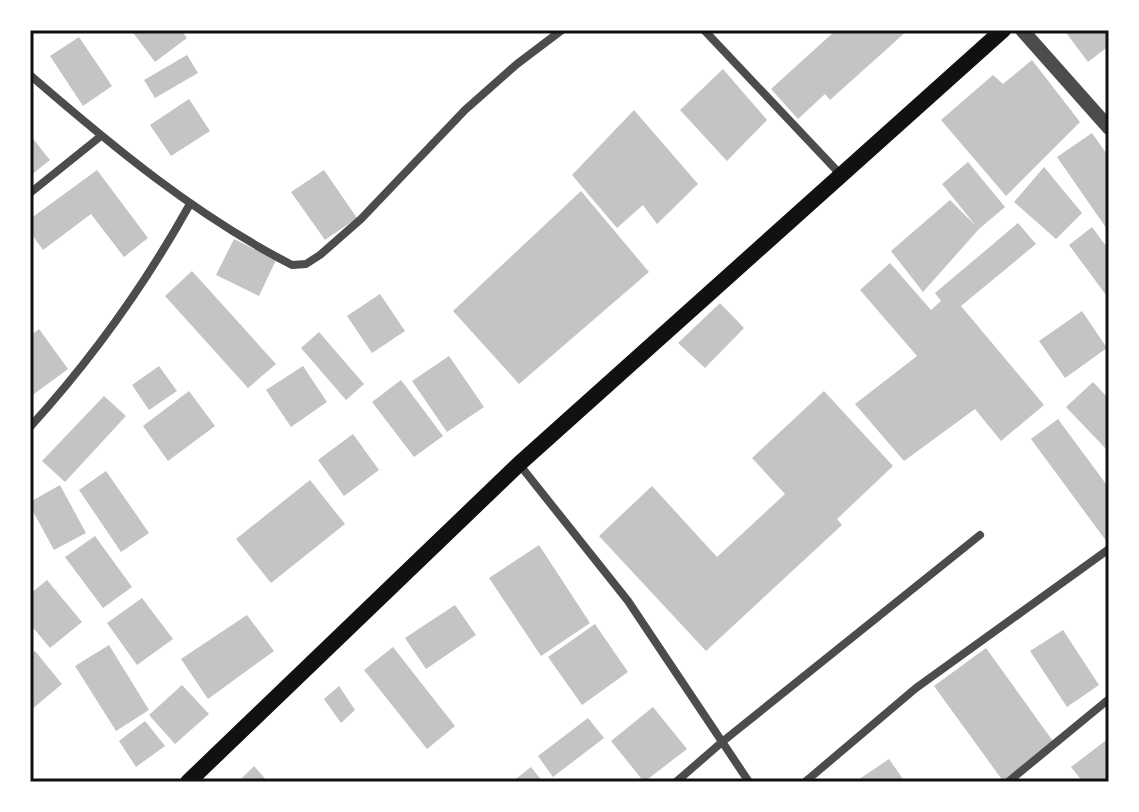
<svg xmlns="http://www.w3.org/2000/svg" width="1139" height="812" font-family="'Nunito Sans',sans-serif">
	<rect width="100%" height="100%" fill="#fff"/>
	<path fill="#c4c4c4" d="M131 30H181L187 38 155 62Z
		M836 30H908L830 100 825 94 798 119 771 89Z
		M1064 30H1109V46L1088 62Z
		M79 37 112 86 83 106 50 56Z
		M187 55 198 73 155 98 144 80Z
		M1032 60 1080 122 1006 196 941 120 993 75 1003 84Z
		M723 69 767 120 727 161 680 110Z
		M189 99 210 131 171 156 150 125Z
		M634 110 698 184 657 224 643 205 617 228 572 175Z
		M1092 133 1109 157V232L1057 157Z
		M30 135 50 160 30 176Z
		M968 162 1005 207 979 229 923 292 891 251 950 200 976 226 942 184Z
		M1044 167 1082 213 1056 239 1014 202Z
		M97 170 148 238 124 257 91 214 43 250 30 232V219Z
		M324 170 357 218 325 240 291 192Z
		M581 191 649 272 519 384 453 311Z
		M1018 223 1036 244 961 306 1044 405 1001 441 975 409 904 461 855 404 917 356 860 290 890 263 931 310 941 301 935 293Z
		M1092 227 1109 250V299L1069 245Z
		M234 239 276 260 259 296 216 275Z
		M192 271 276 364 248 388 165 296Z
		M380 294 405 331 372 353 347 316Z
		M720 303 744 328 705 368 678 343Z
		M1082 311 1107 348 1065 378 1039 341Z
		M39 329 68 369 30 397V336Z
		M319 332 364 384 346 400 301 348Z
		M449 356 484 407 447 432 412 381Z
		M159 366 177 391 149 410 132 385Z
		M303 366 327 402 291 427 266 390Z
		M401 380 443 436 414 457 372 402Z
		M1093 382 1109 399V447L1106 449 1066 407Z
		M189 391 215 426 168 461 143 426Z
		M824 391 893 466 837 519 842 525 706 651 599 536 652 486 717 557 785 494 752 458Z
		M104 396 126 416 65 482 42 461Z
		M1058 419 1109 488 1107 542 1031 439Z
		M353 434 379 470 344 496 318 460Z
		M106 471 149 533 121 552 79 490Z
		M310 480 345 524 271 583 236 539Z
		M60 485 86 533 54 550 30 506V502Z
		M95 536 132 587 103 608 65 557Z
		M539 545 590 623 541 656 489 578Z
		M47 580 82 622 50 648 30 624V594Z
		M142 598 173 639 137 665 107 623Z
		M455 605 476 635 426 669 405 638Z
		M247 615 274 651 208 699 181 659Z
		M595 624 628 672 582 705 548 657Z
		M1063 630 1099 685 1067 707 1030 651Z
		M109 645 149 710 116 731 75 666Z
		M393 647 455 726 427 749 364 670Z
		M986 648 1055 744 1003 781 934 686Z
		M35 651 62 684 31 710 30 655Z
		M182 685 209 714 175 744 149 715Z
		M339 686 355 710 341 723 324 699Z
		M653 707 687 749 644 782 611 741Z
		M588 718 604 738 553 777 538 756Z
		M145 721 165 746 136 767 119 741Z
		M1109 738V782H1083L1071 767Z
		M889 759 905 782H855Z
		M254 766 268 782H238Z
		M531 767 543 782H512Z"/>
	<g fill="none" stroke-linecap="round" stroke-linejoin="round">
		<path stroke="#4c4c4c" stroke-width="8" d="M704 30 841 175
			M30 75C112 146 195 215 292 265L306 264 320 255 361 219 465 110 517 64 562 30
			M30 193 101 136
			M30 427C91 360 146 283 190 204
			M519 464 628 601 749 782
			M676 782 722 742 980 535
			M805 782 916 688 1109 549
			M1008 782 1109 699"/>
		<path stroke="#4c4c4c" stroke-width="14" d="M1022 30 1109 128"/>
		<path stroke="#111" stroke-width="16" d="M188 782 519 464 1003 30"/>
	</g>
	<rect width="1139" height="812" fill="none" stroke="#ffffff" stroke-width="64"/>
	<rect x="32" y="32" width="1075" height="748" fill="none" stroke="#111" stroke-width="3"/>
</svg>
